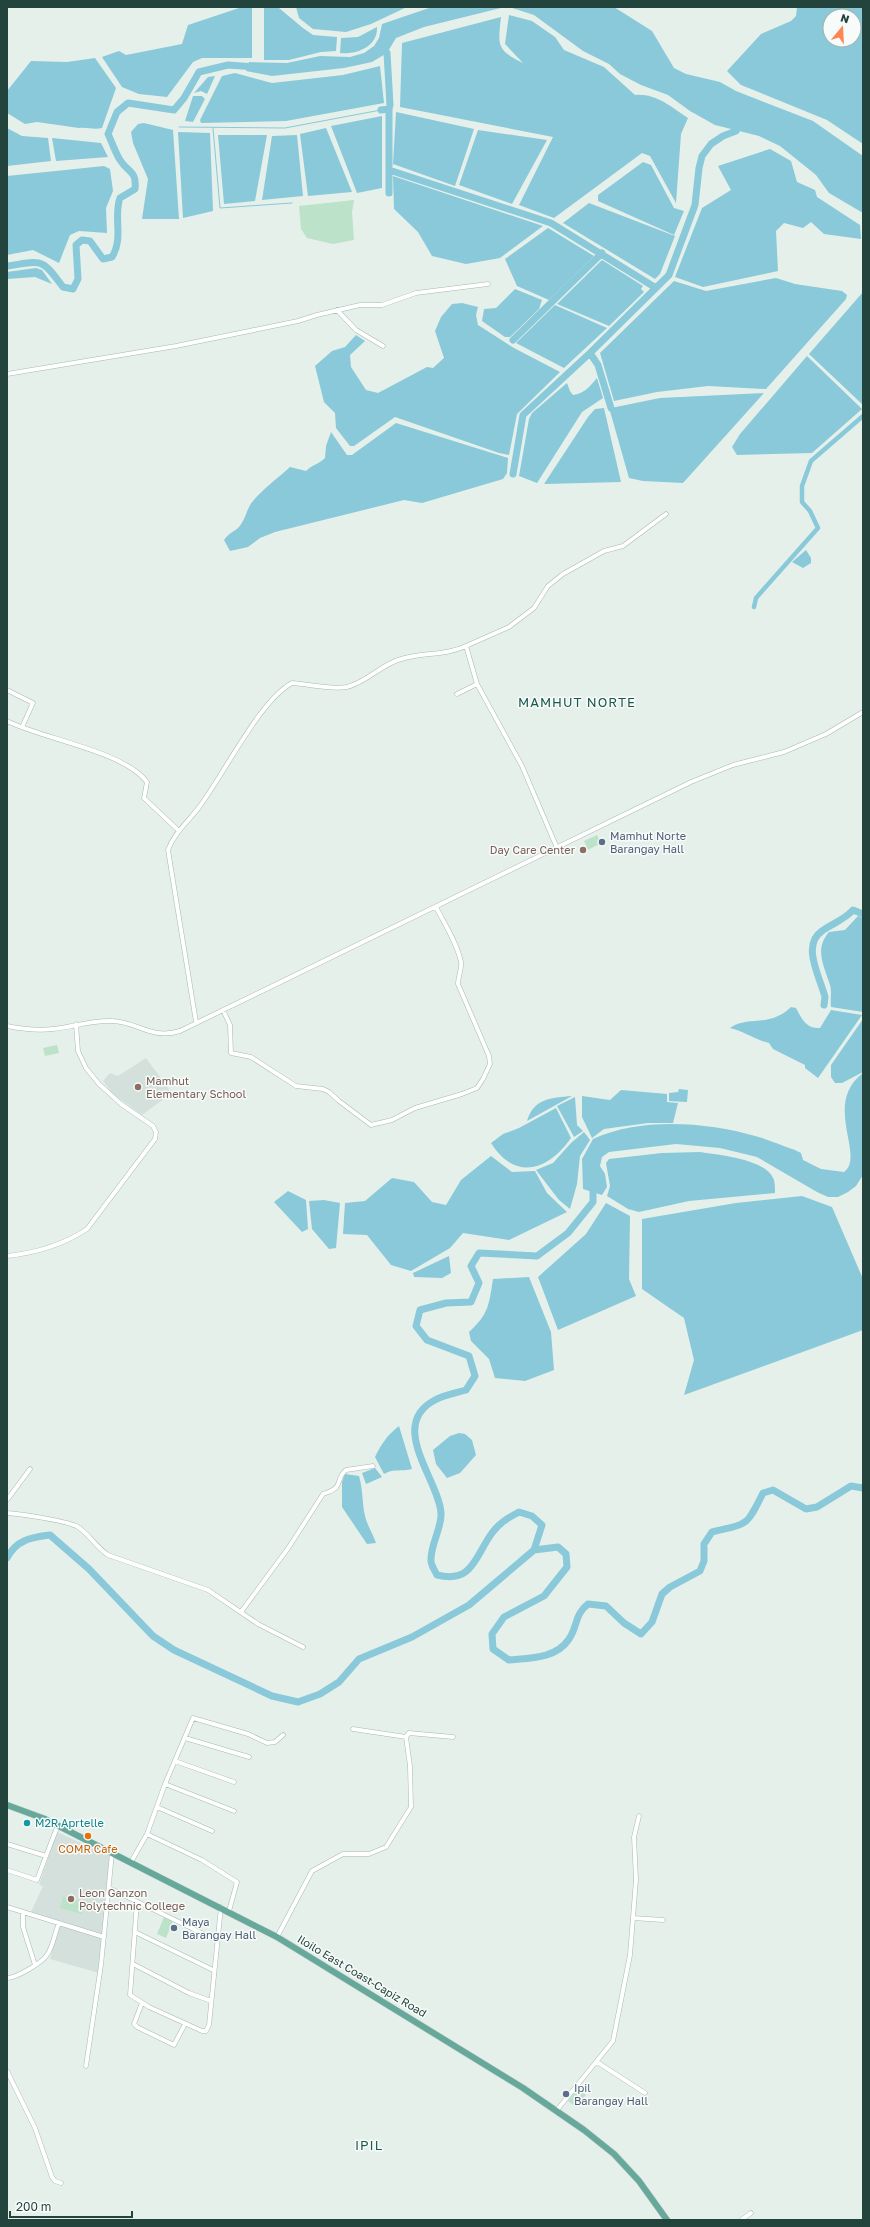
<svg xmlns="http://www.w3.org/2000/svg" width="870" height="2227" font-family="'Golos Text',sans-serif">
	<rect width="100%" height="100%" fill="#e5f0eb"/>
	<path fill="#d3e0db" d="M146 1058 172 1093 142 1115 113 1094 103 1081 110 1073 118 1076Z
		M57 1832 110 1856 99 1973 50 1959 60 1924 31 1912 43 1886 39 1885Z"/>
	<path fill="#bce2c9" d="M354 200 352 212 354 240 333 244 307 238 301 229 299 206Z
		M597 835 601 843 588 850 584 841Z
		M57 1045 59 1053 45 1056 43 1048Z
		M63 1897 85 1902 82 1914 60 1908Z
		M164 1917 173 1921 166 1938 157 1934Z
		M578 2088 586 2095 576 2107 568 2101Z"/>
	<path fill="#89c9d9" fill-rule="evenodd" d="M242 7H252V58H202L193 62 167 97 139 94 122 87 102 57 119 51 126 55 182 44 188 25Z
		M264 7 279 8 303 28 313 35 337 37 336 51 321 52 289 60H264Z
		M296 7H407L371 24 346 32 313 29 299 18Z
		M432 7H505L424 27 396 38 387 53 372 62 344 68 272 76 246 71 249 62 287 63 320 56 350 57 364 53 374 46 379 38 382 24Z
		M509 7H614L652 31 674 68 686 74 720 82 736 91 813 121 863 156V213L829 193 816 175 780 146 759 136 715 125 690 111 668 95 641 85 620 74 609 64 583 51 534 15Z
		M797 7H863V144L827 120 741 85 727 71 761 34 791 21 796 16ZM830 16H854V40H830Z
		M509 15 532 21 555 37 564 50 604 67 635 95C656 93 671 107 688 118L681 134 676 203 650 156 642 153 554 218 519 205 553 137 400 107 402 43 501 17C498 45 496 50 523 63L505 44Z
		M377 27C378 47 356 55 340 53L341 38 358 37Z
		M95 58 116 88 102 128C94 130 87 127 79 128L37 122 25 124 7 113V91L31 61 67 62Z
		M380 66 384 103 286 121 201 123 200 120 222 76 235 73 272 83 343 75Z
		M215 76 207 94 201 91 194 93 208 77Z
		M193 96H202L205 99 193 122 185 121Z
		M396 112 474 129 455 186 393 164Z
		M382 116V188L357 193 331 126Z
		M144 123 173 130 179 219H142L148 179 133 143 131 132 138 124Z
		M7 128 22 136 48 138 51 161 7 166Z
		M326 128 352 192 308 196 300 134Z
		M478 130 547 140 512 204 459 185Z
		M178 132 210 133 213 211 183 218Z
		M218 135H267L255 201 224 204Z
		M297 135 303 196 262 200 272 136Z
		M52 138 101 143 108 157 56 161Z
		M770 149 791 161 797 182 815 190 817 197 860 225 861 239 824 234 811 222 803 228 784 223 776 231 778 271 703 287 675 277 702 208 731 190 718 166Z
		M643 162 651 165 674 208 684 211 674 235 598 201V195Z
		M104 166 110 169 113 191 106 208 107 233 79 231 70 235 59 263 33 250 7 255V176Z
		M393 176 543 226 500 258 466 264 432 256 418 232 394 209Z
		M589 203 675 236 660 274 655 279 563 223Z
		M548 228 594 256 549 300 517 286 505 259Z
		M602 260 643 286 641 289 644 292 609 326 557 304Z
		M36 268 42 270 52 284 35 277 7 279V272Z
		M776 278 795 284 842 291 847 295 846 299 766 389 708 386 657 392 614 401 600 353 674 281 706 291Z
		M515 289 542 300 539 309 510 337H505L482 321 484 309 496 308Z
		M863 292V405L809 354Z
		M462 303 478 307 476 315 478 325 514 348 560 372 517 414 509 455 499 453 395 417 354 446H350L336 428 335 413 324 402 315 366 332 351 345 347 356 335 365 341 350 355 351 367 366 390 378 393 427 367 433 368 444 358 435 331 441 317 452 304Z
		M555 305 607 328 564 368 516 343Z
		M807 356 862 409 812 453 737 455 732 447 740 434Z
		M597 378 603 398 582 412 537 483 519 476 529 419 532 413 567 383 570 391 573 395C584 394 590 386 597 378Z
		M764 393 683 483 643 481 629 478 610 411 611 408 660 398Z
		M604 408 621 482 544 484 588 417 595 409Z
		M396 423 508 458 507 473 503 479 422 503 404 500 275 532 260 538 248 547 230 551 224 540C228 534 233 532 238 528 246 520 246 509 253 501 264 488 278 478 290 467L306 471C312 465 319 464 325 458L326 446 331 432 347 455H352Z
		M806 550 811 558V563L803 568 792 562Z
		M858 916 863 918V1012L831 1007C830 1000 832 993 830 985 824 966 814 949 829 932L845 930Z
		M791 1007 796 1008C802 1019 806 1029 820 1028L831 1010 862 1015 818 1078 805 1068V1065L773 1049 769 1043C755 1040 744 1031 730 1028 748 1015 770 1028 791 1007Z
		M863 1019V1072L842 1083H835L831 1077V1065Z
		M863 1073V1175L856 1186 848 1192 838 1197H828L817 1192 757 1157 720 1148 676 1144 609 1152 602 1157 600 1166 605 1174 607 1187 602 1195 583 1189 582 1159 593 1139C640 1117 707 1122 755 1136 768 1139 782 1146 795 1150L801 1153 803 1160 821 1169 844 1172C866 1156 822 1104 863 1073Z
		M679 1089 688 1090 687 1102 669 1101V1093L678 1092Z
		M621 1090 667 1094V1102L678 1103 673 1123H648L604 1129 592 1138 582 1117V1096L610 1100Z
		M572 1096 527 1121C534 1098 551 1098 572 1096Z
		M575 1097 577 1125 583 1131 574 1137 557 1106Z
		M556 1108 571 1138C548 1171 515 1181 491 1143L503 1134 519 1128Z
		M584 1132 590 1140 580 1156 577 1184 570 1209 559 1200 536 1170 553 1163 571 1143Z
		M700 1152C719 1155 767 1159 774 1180 775 1184 775 1189 775 1193L689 1201 639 1212 628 1209 607 1196 610 1186 606 1163 609 1159 662 1153Z
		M491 1156 512 1172 535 1171 547 1193 567 1212 509 1240 463 1233 450 1248 411 1271 391 1265 367 1235 343 1234 345 1203 365 1201 392 1178 414 1182 432 1202 446 1205 461 1180Z
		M288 1191 306 1200 308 1229 302 1232 274 1202Z
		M802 1196 832 1207 863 1279V1330L684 1395 694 1360 684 1318 642 1289V1219L736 1203Z
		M324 1200 340 1203 336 1248 329 1249 312 1229 309 1201Z
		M606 1203 630 1216 629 1279 636 1296 558 1330 538 1277 586 1234Z
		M449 1256 451 1273 442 1278 414 1277 413 1273Z
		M529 1277 551 1332 554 1370 525 1381 495 1378 489 1359 471 1341 469 1332C489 1314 489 1304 493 1279Z
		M399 1426 412 1469C402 1472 394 1468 384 1474L375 1457C381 1445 387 1435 399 1426Z
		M459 1433 465 1434 472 1440 476 1455 460 1473 447 1478 436 1464 433 1450 450 1436Z
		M375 1468 382 1477 366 1484 362 1473Z
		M345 1474 359 1476C363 1489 362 1503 365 1516 367 1525 373 1534 376 1543L367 1544 342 1507V1482Z"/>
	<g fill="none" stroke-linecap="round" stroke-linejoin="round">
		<path stroke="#89c9d9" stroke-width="1" d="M179 127 285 128 381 110
			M213 128 220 208 292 203"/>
		<path stroke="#89c9d9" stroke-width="4.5" d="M754 607 756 598 818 528 810 511 802 502V486L811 461 863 416"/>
		<path stroke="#89c9d9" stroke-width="7" d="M381 110 389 109 390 105 387 53
			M389 170 551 223 656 288
			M389 193V109
			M7 266C43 261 41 257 63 287L73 289 78 279 76 245 82 240 90 241 103 259 112 257C124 238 113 217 120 198L135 189C137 170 128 173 120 160 115 152 112 142 108 134L117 112 128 103 174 110 184 98 199 72 228 65 257 67
			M513 340 602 253
			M590 353 598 365 611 408
			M513 474 523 415 590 353 669 275 695 205 699 168 702 156 711 144 723 136 736 131
			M824 1005 825 997C820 977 801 945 822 931 833 923 844 920 853 910L863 914
			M534 1550 558 1547 566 1554 567 1567 544 1596 504 1617 492 1634 493 1649 509 1660C529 1658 556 1659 569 1639 578 1626 574 1615 588 1604L606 1606 624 1623 641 1634 652 1622 662 1594 670 1587 700 1571 704 1561V1544L712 1532C749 1523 746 1527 763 1493L773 1490 806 1509 817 1507 851 1486 863 1488
			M7 1558C16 1540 32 1537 50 1535L89 1569 153 1636 174 1650 272 1696 298 1702 320 1694 339 1682 359 1659 412 1637 469 1605 534 1550 542 1525 532 1516 519 1512C508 1518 499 1523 492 1533 475 1556 473 1584 437 1575 435 1571 431 1565 431 1561 430 1545 442 1528 441 1513 439 1480 387 1425 435 1400 444 1395 456 1393 466 1390L475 1376 469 1356 427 1340 416 1326 420 1310 446 1303 471 1302 479 1283 471 1266 479 1253 537 1256 568 1233 593 1202V1183"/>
		<g stroke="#a7b9b3" stroke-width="5">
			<path id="minor" d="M337 310 356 330 383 346
				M7 374 176 346 298 321 317 315 360 305H382L416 293 488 284
				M7 690 33 703 22 727
				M457 694 477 684
				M7 721C43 739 124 751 147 782L144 798 179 831
				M557 848 522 766 477 684 466 646 509 627 534 608 548 586 563 574 604 551 623 546 666 514
				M223 1010 230 1025 231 1053 251 1057 296 1086 323 1089 329 1092 339 1101 371 1125 392 1120 415 1108 462 1094 477 1088 483 1079 490 1064 489 1056 458 984C458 977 462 968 461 962 457 943 445 925 436 907
				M196 1022 168 850C174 833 189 821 200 806 224 774 260 700 292 683 309 684 330 690 347 687 367 682 382 664 401 659 424 652 444 656 466 646
				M7 1026C22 1029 38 1031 53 1029 73 1027 92 1020 112 1021 139 1022 151 1040 180 1031L691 782 733 765 784 752 826 734 863 712
				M7 1256C35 1253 63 1245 87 1229L155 1139 156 1132 153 1126 121 1104 99 1084 86 1068 78 1051 76 1024
				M7 1500 30 1469
				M7 1513C20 1514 69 1521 78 1527 89 1534 96 1547 108 1555L208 1590 258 1624 303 1647
				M241 1612 289 1547 323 1494C346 1487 334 1480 346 1470L373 1466
				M353 1729 406 1737
				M185 1738 249 1757
				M175 1761 234 1782
				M165 1784 234 1811
				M157 1807 212 1831
				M147 1834 202 1860 237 1882 229 1911
				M7 1844 46 1856 58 1825
				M131 1862 147 1834 165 1784 193 1718 248 1734 267 1743 275 1742 283 1735
				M7 1870 37 1880 46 1856
				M109 1888 216 1940
				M137 1902 130 1995 149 2007 202 2031H206L209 2025 221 1907
				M7 1907 104 1937
				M23 1912V1927L35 1965
				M633 1918 663 1920
				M135 1932 213 1970
				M277 1937 312 1871 343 1854H369L386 1847 411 1807 410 1766 406 1737 409 1733 453 1737
				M133 1964 189 1993 211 2001
				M7 1978C16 1978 42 1963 47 1955 53 1947 55 1932 59 1923
				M142 2003 134 2024 137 2027 174 2045 185 2024
				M597 2062 645 2093
				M86 2066 101 1965 112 1853
				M7 2071 35 2128 52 2177 55 2181 61 2183
				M557 2110 613 2041 630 1955 636 1880 634 1837 639 1816
				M741 2220 751 2213"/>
		</g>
		<g stroke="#c1cbc8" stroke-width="7">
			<path id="primary" d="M7 1805 45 1819 277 1937 523 2088 584 2130 614 2154 639 2181 667 2220"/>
		</g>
		<use href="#minor" stroke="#fff" stroke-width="4"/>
		<use href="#primary" stroke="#66a99b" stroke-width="6"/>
	</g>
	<g fill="#5c6f8a" stroke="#f7fbf9" stroke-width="1.5">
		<circle cx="602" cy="842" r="4"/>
		<circle cx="174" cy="1928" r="4"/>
		<circle cx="566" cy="2094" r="4"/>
	</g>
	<g fill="#8d6e63" stroke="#f7fbf9" stroke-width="1.5">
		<circle cx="583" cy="850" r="4"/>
		<circle cx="138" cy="1087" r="4"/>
		<circle cx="71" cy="1899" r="4"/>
	</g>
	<circle fill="#0f9aa8" stroke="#f7fbf9" stroke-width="1.5" cx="27" cy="1823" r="4"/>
	<circle fill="#e8710a" stroke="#f7fbf9" stroke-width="1.5" cx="88" cy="1836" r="4"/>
	<g text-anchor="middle" stroke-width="3" stroke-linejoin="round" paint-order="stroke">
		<g font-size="11" fill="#4e5e75" stroke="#f7fbf9" text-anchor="start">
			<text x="610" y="840">Mamhut Norte<tspan x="610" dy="13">Barangay Hall</tspan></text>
			<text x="182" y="1926">Maya<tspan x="182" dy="13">Barangay Hall</tspan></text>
			<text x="574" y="2092">Ipil<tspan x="574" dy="13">Barangay Hall</tspan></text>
		</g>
		<g font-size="11" fill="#785e54" stroke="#f7fbf9" text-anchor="start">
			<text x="575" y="854" text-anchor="end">Day Care Center</text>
			<text x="146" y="1085">Mamhut<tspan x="146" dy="13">Elementary School</tspan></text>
			<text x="79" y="1897">Leon Ganzon<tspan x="79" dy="13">Polytechnic College</tspan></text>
		</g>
		<g font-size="11" fill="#0d838f" stroke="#f7fbf9" text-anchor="start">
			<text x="35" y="1827">M2R Aprtelle</text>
		</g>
		<g font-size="11" fill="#c56008" stroke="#f7fbf9">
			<text x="88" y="1853">COMR Cafe</text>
		</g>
		<g font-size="11" fill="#22443c" stroke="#f7fbf9">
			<text transform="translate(362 1976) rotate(31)" y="4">Iloilo East Coast-Capiz Road</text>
		</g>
		<g font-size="13" letter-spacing="1" fill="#1b594d" stroke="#f7fbf9">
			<text x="577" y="707">MAMHUT NORTE</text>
			<text x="369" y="2150">IPIL</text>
		</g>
	</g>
	<rect width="870" height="2227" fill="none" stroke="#22443c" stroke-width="16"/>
	<g transform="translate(842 28) rotate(18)"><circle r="19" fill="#f7fbf9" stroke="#a2b2ad"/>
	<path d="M0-3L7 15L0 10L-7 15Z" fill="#ff8654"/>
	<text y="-6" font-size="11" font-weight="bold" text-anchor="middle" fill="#22443c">N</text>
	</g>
	<path d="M10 2211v6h122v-6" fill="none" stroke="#22443c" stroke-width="2"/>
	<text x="16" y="2211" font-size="12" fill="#22443c" stroke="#f7fbf9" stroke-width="3" paint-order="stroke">200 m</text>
</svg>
